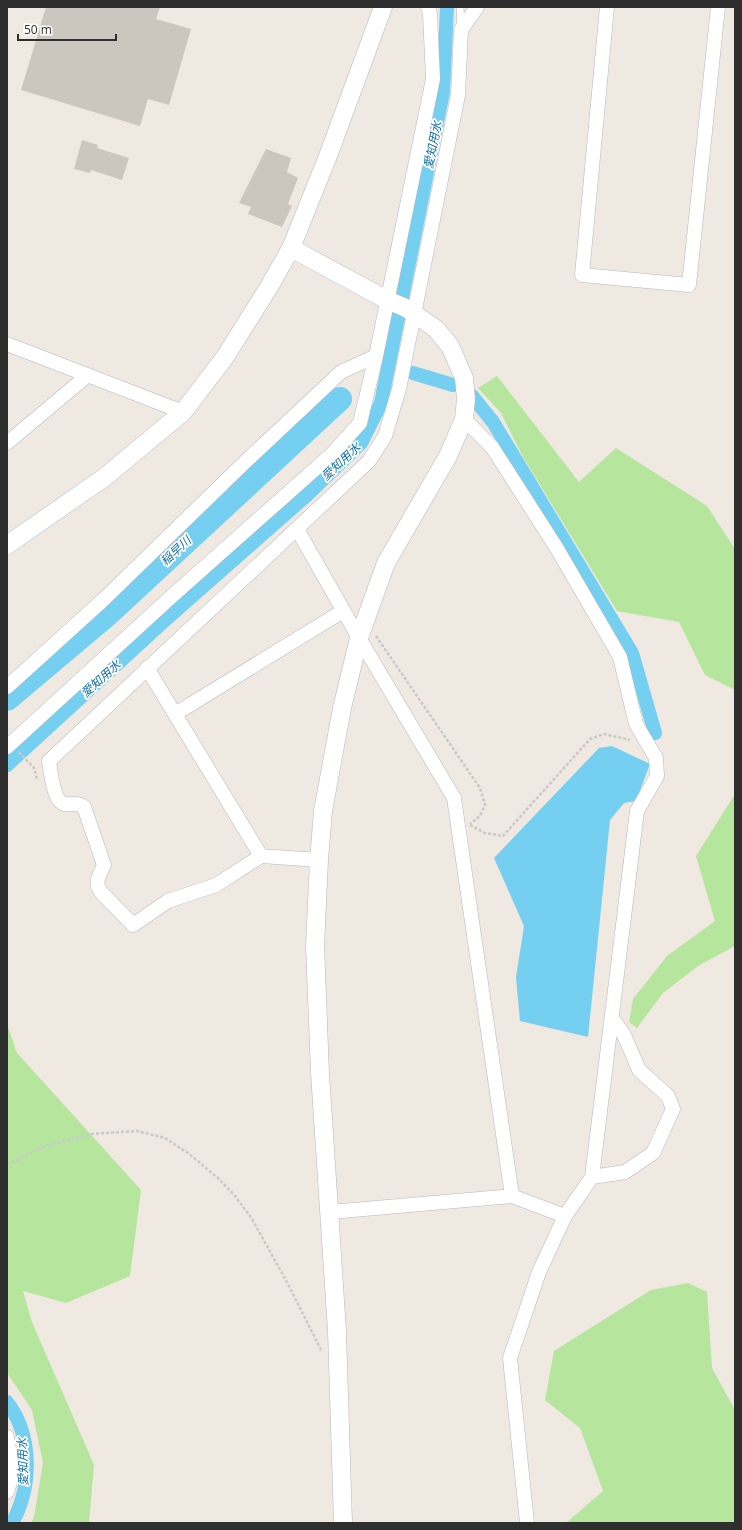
<svg xmlns="http://www.w3.org/2000/svg" width="742" height="1530" font-family="'Open Sans','Noto Sans JP',sans-serif">
	<rect width="100%" height="100%" fill="#efe9e1"/>
	<path fill="#b6e59e" d="M497 376 579 482 616 448 707 506 735 549V690L705 675 679 622 617 611 523 457 501 413 478 388Z
		M735 794V946L698 966 663 993 637 1028 629 1022 633 999 667 956 715 921 696 856Z
		M7 1024 17 1053 141 1190 130 1276 66 1303 23 1291 32 1322 94 1465 89 1523H31L34 1517 43 1463 32 1410 7 1373Z
		M688 1283 707 1292 712 1368 735 1410V1523H566L603 1491 580 1428 545 1400 554 1351 651 1290Z"/>
	<path fill="#75cff0" d="M612 746 650 764 636 801 624 803 610 820 588 1037 520 1021 516 977 524 926 494 858 599 748Z"/>
	<g fill="none" stroke-linecap="round" stroke-linejoin="round">
		<path stroke="#75cff0" stroke-width="14" d="M413 373 453 385
			M472 396 493 422 632 653 655 733
			M7 765 165 620 307 495 361 443 381 403 443 92 447 7
			M7 1402C33 1436 32 1487 12 1523"/>
		<path stroke="#75cff0" stroke-width="24" d="M7 699 108 614 340 399"/>
	</g>
	<path fill="#cbc7bf" d="M46 7H160L156 19 191 29 169 105 148 99 140 126 21 90Z
		M82 140 98 145 97 148 129 158 122 180 91 170 90 173 74 169Z
		M266 149 291 158 287 172 298 178 288 204 292 206 282 227 248 214 251 207 239 203Z"/>
	<g fill="none" stroke-linecap="round" stroke-linejoin="round">
		<g stroke="#b4b7c1" stroke-width="8">
			<path id="service" d="M460 7 461 27"/>
		</g>
		<g stroke="#b4b7c1" stroke-width="15">
			<path id="minor" d="M607 7 582 275 689 285 718 7
				M7 344 183 412
				M464 419 492 447 556 547 620 657 636 724 656 758 657 776 637 811 592 1177 565 1216 539 1272 510 1358 527 1523
				M7 443 88 375
				M297 529 359 638 454 798 512 1196
				M147 668 261 856
				M7 687 103 600 245 462 341 372 376 356
				M175 714 343 611
				M7 747 172 596 332 454 360 423 376 356 433 79 430 14 428 7
				M319 860 261 856 216 885 168 901 133 925 100 891C94 881 100 875 104 865L84 807C78 802 72 805 65 804 53 802 51 772 49 761L369 461 385 436 399 389 458 95 461 30 477 7
				M592 1177 625 1172 653 1153 673 1109 668 1096 639 1070 624 1035 612 1018
				M330 1212 512 1196 565 1216
				M7 1437 13 1473 7 1492"/>
		</g>
		<g stroke="#b4b7c1" stroke-width="19">
			<path id="tertiary" d="M291 248 387 300 406 308 436 329 450 346 464 378 466 399 464 419 448 456 386 563 359 638 342 708 323 811 319 860 315 946 320 1073 337 1331 343 1523
				M7 545 105 477 183 412 225 357 269 287 291 248 328 156 383 7"/>
		</g>
		<path stroke="#c9c9c9" stroke-width="2.5" stroke-dasharray="3 2" stroke-linecap="butt" d="M376 636 480 788 485 805 480 816 470 824
			M19 752 34 768 37 779
			M470 825 485 833 503 836 590 739 604 734 630 740
			M7 1165 40 1148 91 1134 137 1131 165 1138 188 1153 218 1178 235 1196 252 1219 288 1284 322 1352"/>
		<use href="#service" stroke="#fff" stroke-width="7"/>
		<use href="#minor" stroke="#fff" stroke-width="14"/>
		<use href="#tertiary" stroke="#fff" stroke-width="18"/>
	</g>
	<g text-anchor="middle" stroke-width="3.5" stroke-linejoin="round" paint-order="stroke">
		<g font-size="12" font-style="italic" fill="#0d6fa3" stroke="#fff">
			<text transform="translate(433 145) rotate(-79)" y="4">愛知用水</text>
			<text transform="translate(341 462) rotate(-43)" y="4">愛知用水</text>
			<text transform="translate(176 551) rotate(-43)" y="4">稲早川</text>
			<text transform="translate(101 679) rotate(-42)" y="4">愛知用水</text>
			<text transform="translate(23 1462) rotate(-92)" y="4">愛知用水</text>
		</g>
	</g>
	<rect width="742" height="1530" fill="none" stroke="#2e2e2e" stroke-width="16"/>
	<path d="M18 34v6h98v-6" fill="none" stroke="#2e2e2e" stroke-width="2"/>
	<text x="24" y="34" font-size="12" fill="#2e2e2e" stroke="#ffffff" stroke-width="3" paint-order="stroke">50 m</text>
</svg>
